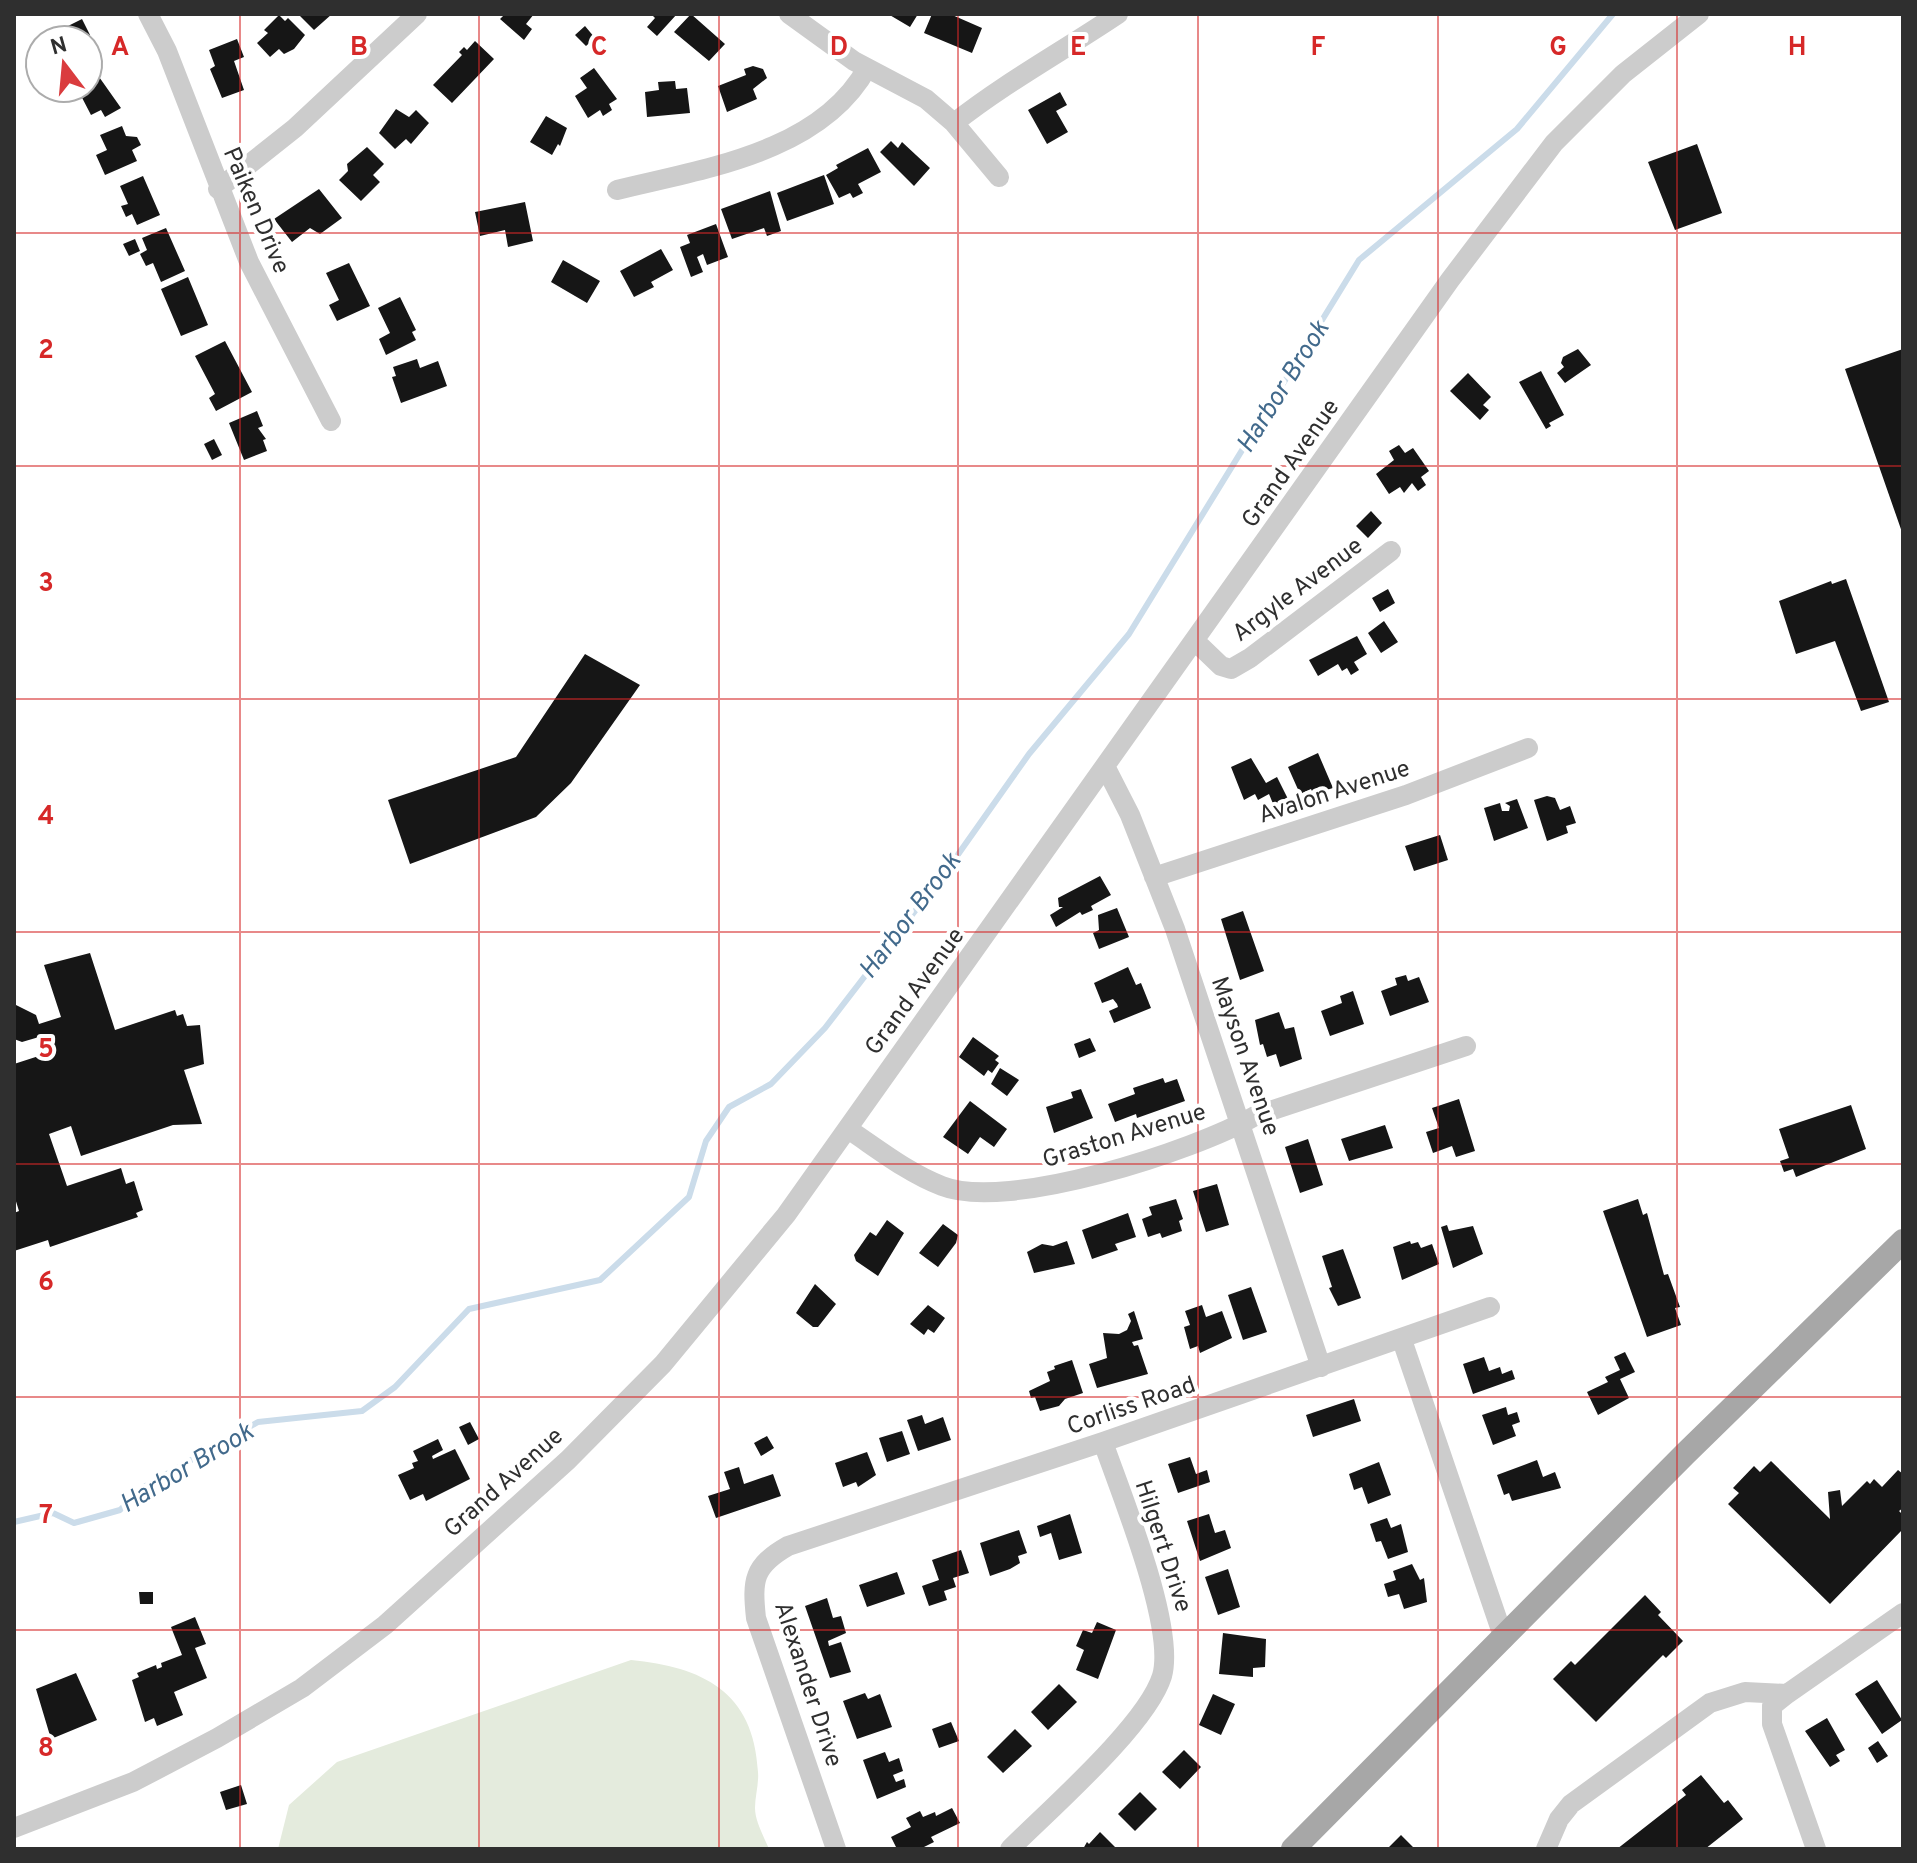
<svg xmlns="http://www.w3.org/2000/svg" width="1917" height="1863" font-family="Overpass,sans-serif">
	<rect width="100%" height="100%" fill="#fff"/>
	<path fill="#e4ebdd" d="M631 1660C702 1667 754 1691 758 1772 759 1784 755 1796 755 1808 755 1821 764 1837 769 1849H278L289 1805 337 1762Z"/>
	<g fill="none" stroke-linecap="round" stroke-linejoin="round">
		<path stroke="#cbdcea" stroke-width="6" d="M14 1522 53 1513 74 1523 120 1510 142 1488 258 1422 362 1411 395 1387 469 1309 600 1280 689 1197 706 1141 729 1107 771 1084 825 1028 952 863 1029 754 1129 634 1359 260 1517 129 1613 14"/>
	</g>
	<path fill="#161616" d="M298 14H332L314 30Z
		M505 14H534L526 24 532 29 524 40 500 19Z
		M651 14H677L657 36 647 27 655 18Z
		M691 14 725 44 709 61 674 32Z
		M888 14H918L910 27Z
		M932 14H950L982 28 972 53 924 33Z
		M279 15 285 21 288 18 305 35 294 49 284 54 279 49 270 57 257 43 268 33 264 30Z
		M82 19 90 35 88 40H62L58 31Z
		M585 26 595 38 586 46 575 35Z
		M237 39 244 57 234 61 244 90 222 98 210 69 215 66 209 50Z
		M475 41 494 59 452 103 433 85 462 55 459 52 464 47 467 50Z
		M753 66 763 69 767 78 753 89 757 99 727 112 718 86 746 75 744 69Z
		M594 68 617 99 609 104 612 110 603 116 600 110 588 118 575 96 587 88 580 78Z
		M97 74 121 108 105 117 101 110 91 115 77 88H88V79Z
		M675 81 676 89 687 88 690 113 647 117 645 92 659 90 658 82Z
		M1060 92 1067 105 1056 111 1068 132 1047 144 1028 110Z
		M396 109 409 117 416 110 429 123 411 144 406 139 395 149 379 133Z
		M546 116 567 128 560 146 558 144 552 155 530 142Z
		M122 126 126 136 137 137 141 145 132 150 137 161 105 175 96 155 107 150 100 135Z
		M891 141 898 148 902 142 930 168 914 186 880 152Z
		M1697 144 1722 213 1675 230 1648 162Z
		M367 147 384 164 373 175 380 182 361 201 339 180 348 171 347 164Z
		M868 148 881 172 858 184 863 193 853 198 850 193 839 198 826 175 838 168 836 165Z
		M824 175 834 204 787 221 777 193Z
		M143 176 160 215 137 225 132 214 126 217 121 206 128 204 120 186Z
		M319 189 342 218 320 234 310 228 292 242 274 219Z
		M770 191 781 231 767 236 764 228 732 239 721 209Z
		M525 202 533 241 508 247 505 230 480 236 475 212Z
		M716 224 728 257 707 265 703 254 697 257 703 272 691 277 680 247 690 243 687 235Z
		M166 228 185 271 161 282 153 263 146 266 140 254 147 250 142 238Z
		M135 239 140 251 129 256 123 244Z
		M661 249 673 270 651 282 654 287 634 297 620 271Z
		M563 260 600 281 587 303 551 282Z
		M349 263 370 306 337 321 329 305 339 300 326 273Z
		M188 277 208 325 181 336 161 289Z
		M400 297 416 330 412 332 416 340 386 355 379 339 390 333 378 308Z
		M225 341 252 392 216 411 209 398 215 394 195 356Z
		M1578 349 1591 365 1565 383 1557 373 1564 367 1561 363 1563 357Z
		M1903 349V535L1845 369Z
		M417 359 420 368 438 361 447 386 401 403 392 377 396 376 393 367Z
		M1541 371 1564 415 1549 423 1551 426 1546 429 1519 382Z
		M1468 373 1491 397 1483 405 1489 410 1480 420 1450 391Z
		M257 411 263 426 258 428 266 439 263 440 267 451 244 460 229 423Z
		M214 439 222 455 212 460 204 444Z
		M1399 445 1405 453 1413 448 1429 471 1421 477 1426 485 1418 491 1412 483 1404 493 1400 487 1389 494 1376 474 1394 460 1389 451Z
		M1371 511 1382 523 1368 538 1356 526Z
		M1846 579 1889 702 1861 711 1835 641 1796 654 1779 601 1831 581 1832 584Z
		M1388 589 1395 603 1380 612 1372 598Z
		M1384 621 1398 642 1381 653 1368 633Z
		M1357 636 1367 654 1354 662 1359 670 1351 675 1347 668 1342 671 1338 664 1318 676 1309 660Z
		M585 654 640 685 571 783 536 817 410 864 388 800 516 757Z
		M1318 753 1333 788 1313 794 1311 789 1300 794 1288 767Z
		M1251 758 1266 783 1277 777 1288 799 1274 806 1269 794 1258 800 1255 794 1244 800 1231 767Z
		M1547 796 1555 798 1560 810 1570 806 1576 823 1566 826 1568 833 1547 841 1534 800Z
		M1517 799 1528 828 1494 841 1484 808 1500 803 1502 811H1509L1510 806 1505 803Z
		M1440 835 1448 860 1414 871 1405 846Z
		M1100 876 1111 895 1091 906 1093 910 1082 915 1080 912 1056 927 1050 915 1063 907H1059L1058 898Z
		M1117 908 1129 937 1099 949 1093 933 1099 930 1098 915Z
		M1243 911 1264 971 1240 980 1221 919Z
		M90 953 115 1030 175 1010 177 1016 183 1014 187 1026 200 1025 204 1064 184 1070 202 1124 173 1125 81 1156 71 1126 49 1134 67 1186 121 1168 126 1184 134 1181 143 1210 136 1213 138 1217 50 1247 48 1240 14 1251V1213L19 1211 14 1195V1064L45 1054 39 1037 22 1042 14 1039V1004L36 1015 39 1024 61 1017 44 965Z
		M1128 967 1136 985 1141 983 1151 1008 1114 1023 1109 1011 1118 1007 1117 1004 1113 999 1102 1003 1094 983Z
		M1406 975 1408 981 1419 977 1429 1002 1390 1016 1381 991 1397 985 1395 978Z
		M1353 991 1364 1024 1330 1036 1321 1011 1342 1003 1340 996Z
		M1279 1012 1285 1029 1294 1027 1302 1059 1280 1067 1276 1054 1267 1057 1263 1044 1260 1045 1255 1020Z
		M973 1037 999 1056 995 1060 999 1063 992 1073 988 1070 984 1076 959 1057Z
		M1090 1038 1096 1051 1079 1058 1074 1044Z
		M1000 1068 1019 1080 1007 1096 991 1084Z
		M1163 1078 1165 1083 1177 1079 1185 1101 1137 1118 1136 1114 1115 1122 1108 1104 1135 1094 1133 1088Z
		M1081 1089 1093 1118 1054 1133 1046 1107 1073 1098 1071 1092Z
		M1459 1099 1475 1151 1456 1157 1452 1146 1433 1153 1426 1132 1439 1128 1432 1108Z
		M970 1101 1007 1129 994 1147 980 1137 968 1154 943 1137Z
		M1851 1105 1866 1149 1796 1177 1793 1169 1784 1172 1780 1161 1789 1158 1779 1129Z
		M1385 1125 1393 1148 1349 1161 1341 1139Z
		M1308 1139 1323 1185 1300 1193 1285 1147Z
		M1217 1184 1229 1225 1206 1232 1193 1191Z
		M1176 1199 1183 1219 1179 1221 1182 1231 1162 1238 1160 1233 1148 1237 1142 1219 1152 1215 1149 1207Z
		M1638 1199 1643 1215 1647 1213 1664 1275 1668 1274 1680 1307 1675 1308 1681 1325 1647 1337 1603 1211Z
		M1128 1213 1136 1237 1115 1244 1118 1250 1092 1259 1082 1230Z
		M887 1220 904 1233 878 1276 856 1261 854 1255 870 1232 876 1236Z
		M943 1224 958 1235 956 1243 938 1267 919 1253Z
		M1447 1225 1449 1231 1473 1226 1483 1254 1453 1268 1441 1227Z
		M1067 1241 1075 1264 1034 1273 1027 1252 1042 1244 1053 1246Z
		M1410 1241 1411 1244 1418 1242 1421 1248 1432 1244 1439 1264 1402 1280 1393 1247Z
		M1343 1249 1361 1298 1338 1306 1329 1288 1332 1287 1322 1256Z
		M815 1284 836 1304 818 1327H813L796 1313Z
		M1251 1287 1267 1332 1243 1340 1228 1295Z
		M928 1305 945 1318 934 1333 928 1329 924 1335 910 1324Z
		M1202 1305 1206 1317 1222 1311 1232 1338 1200 1353 1198 1346 1190 1349 1184 1327 1190 1325 1185 1311Z
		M1134 1311 1143 1339 1132 1342 1134 1346 1138 1345 1148 1374 1097 1388 1089 1364 1107 1358 1103 1333 1119 1334 1127 1330 1131 1321 1128 1314Z
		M1625 1352 1635 1372 1620 1379 1629 1398 1598 1415 1587 1392 1608 1382 1605 1377 1620 1370 1614 1357Z
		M1484 1357 1489 1371 1500 1367 1502 1374 1512 1370 1515 1379 1473 1394 1463 1364Z
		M1072 1360 1083 1393 1065 1399 1059 1406 1040 1411 1035 1397 1031 1398 1029 1391 1050 1381 1047 1372 1055 1369 1054 1366Z
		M1354 1399 1361 1421 1313 1437 1306 1415Z
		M1506 1407 1508 1415 1517 1412 1520 1422 1512 1425 1516 1436 1493 1445 1482 1415Z
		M922 1415 925 1424 943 1417 951 1440 918 1451 907 1420Z
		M470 1422 479 1439 468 1445 459 1427Z
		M902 1431 910 1454 887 1462 879 1438Z
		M767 1436 774 1448 761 1456 754 1443Z
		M438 1439 443 1450 432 1456 433 1459 455 1449 470 1479 426 1501 423 1494 410 1500 398 1475 414 1468 412 1463 418 1461 413 1451Z
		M867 1452 876 1475 858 1487 856 1482 843 1487 835 1463Z
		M1190 1457 1196 1474 1207 1470 1210 1482 1178 1493 1168 1464Z
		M1537 1460 1543 1477 1555 1472 1561 1488 1512 1501 1509 1493 1504 1495 1497 1475Z
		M1771 1461 1830 1519 1828 1492 1840 1490 1842 1506 1867 1481 1870 1484 1874 1479 1882 1487 1898 1470 1903 1474V1508L1899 1511 1903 1515V1529L1830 1604 1728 1504 1739 1493 1733 1488 1754 1466 1760 1472Z
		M1379 1462 1391 1495 1368 1504 1362 1487 1354 1490 1349 1474Z
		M739 1467 744 1484 773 1474 781 1496 716 1518 708 1496 730 1489 724 1472Z
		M1070 1514 1082 1553 1059 1560 1051 1533 1040 1537 1037 1526Z
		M1209 1514 1215 1533 1225 1530 1231 1548 1200 1561 1187 1521Z
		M1387 1518 1391 1528 1401 1524 1408 1552 1388 1559 1381 1541 1376 1542 1370 1524Z
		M1019 1530 1027 1553 1018 1556 1020 1563 1010 1569 990 1576 980 1543Z
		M961 1550 969 1573 953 1578 956 1587 944 1591 947 1600 929 1606 922 1586 939 1580 932 1560Z
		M1412 1564 1420 1580 1424 1578 1427 1602 1404 1609 1399 1594 1388 1597 1384 1584 1396 1580 1393 1571Z
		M1228 1569 1240 1607 1218 1615 1205 1577Z
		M897 1572 905 1594 867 1607 859 1585Z
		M139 1592H153V1604H140Z
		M1645 1595 1661 1612 1658 1615 1683 1641 1666 1658 1663 1655 1596 1722 1553 1679 1571 1661 1575 1665Z
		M827 1598 833 1618 841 1616 846 1633 828 1641 829 1646 841 1642 851 1672 830 1678 805 1606Z
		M195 1617 206 1644 195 1648 207 1678 174 1692 183 1715 157 1726 154 1718 145 1722 132 1680 139 1677 137 1673 156 1665 157 1669 162 1667 161 1663 182 1655 171 1627Z
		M1097 1622 1116 1630 1098 1679 1076 1670 1084 1650 1076 1646 1083 1630 1092 1633Z
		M1223 1633 1266 1639 1265 1667 1253 1668V1677L1219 1674Z
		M76 1673 97 1720 51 1739 36 1689Z
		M1877 1680 1902 1720 1882 1734 1855 1694Z
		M1059 1684 1077 1702 1048 1730 1031 1712Z
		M865 1693 868 1699 880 1694 892 1727 857 1739 843 1701Z
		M1213 1694 1235 1704 1221 1735 1199 1725Z
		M1827 1718 1845 1750 1836 1755 1840 1761 1830 1767 1805 1731Z
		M951 1722 959 1741 939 1748 932 1729Z
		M1015 1729 1032 1746 1003 1773 987 1757Z
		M1878 1741 1888 1756 1877 1763 1868 1748Z
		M1184 1750 1201 1767 1180 1789 1162 1772Z
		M885 1752 889 1762 899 1758 903 1771 893 1775 896 1782 904 1779 906 1787 877 1799 863 1760Z
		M1701 1775 1724 1803 1728 1800 1743 1819 1705 1849H1617L1686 1795 1682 1790Z
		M241 1785 247 1804 226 1810 220 1792Z
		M1140 1792 1157 1809 1135 1831 1118 1814Z
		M952 1808 960 1823 931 1837 934 1842 920 1849H897L891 1837 911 1827 906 1818 920 1811 923 1817 935 1812 936 1816Z
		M1100 1832 1117 1849H1083L1087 1842 1089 1844Z
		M1401 1835 1415 1849H1387Z"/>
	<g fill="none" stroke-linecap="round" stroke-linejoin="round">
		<path stroke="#ccc" stroke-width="20" d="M148 14 167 51 249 262 331 421
			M789 14 854 61 926 99 954 123 999 177
			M954 123C1006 82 1063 51 1118 14
			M218 189 295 128 417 14
			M617 190C702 169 820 153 867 68
			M1196 642 1221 666 1231 669 1250 658 1391 551
			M1106 768 1130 815 1175 929 1321 1367
			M1154 877 1406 795 1528 748
			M848 1129C878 1149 908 1173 942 1186 1007 1212 1194 1151 1255 1116L1466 1046
			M1402 1340 1504 1639
			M1787 1694 1772 1706V1724L1816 1849
			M14 1828 133 1782 217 1738 302 1688 385 1625 568 1460 663 1364 786 1215 1450 280 1554 143 1623 74 1699 14
			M836 1849 756 1618C752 1580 753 1566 788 1546L1103 1442 1490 1307
			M1010 1849C1049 1810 1147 1725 1162 1676 1176 1627 1121 1494 1103 1442
			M1546 1849 1559 1819 1571 1804 1710 1703 1745 1692 1787 1694 1903 1613"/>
		<path stroke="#a7a7a7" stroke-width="24" d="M1293 1849 1685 1454 1903 1241"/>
	</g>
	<path fill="none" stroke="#d62828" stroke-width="2" stroke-opacity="0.55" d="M240 14V1849M479 14V1849M719 14V1849M958 14V1849M1198 14V1849M1438 14V1849M1677 14V1849M14 233H1903M14 466H1903M14 699H1903M14 932H1903M14 1164H1903M14 1397H1903M14 1630H1903"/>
	<g text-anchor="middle" stroke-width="8" stroke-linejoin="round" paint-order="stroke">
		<g font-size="24" fill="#2f2f2f" stroke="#fff">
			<text transform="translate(257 210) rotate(67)" y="8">Paiken Drive</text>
			<text transform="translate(1290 463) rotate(-55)" y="8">Grand Avenue</text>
			<text transform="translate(1297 589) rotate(-37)" y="8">Argyle Avenue</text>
			<text transform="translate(1334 791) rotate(-18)" y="8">Avalon Avenue</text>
			<text transform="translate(914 991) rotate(-54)" y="8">Grand Avenue</text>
			<text transform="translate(1246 1056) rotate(71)" y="8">Mayson Avenue</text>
			<text transform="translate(1124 1135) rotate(-17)" y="8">Graston Avenue</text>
			<text transform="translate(1131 1405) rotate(-19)" y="8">Corliss Road</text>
			<text transform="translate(503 1482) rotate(-42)" y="8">Grand Avenue</text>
			<text transform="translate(1164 1546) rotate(72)" y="8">Hilgert Drive</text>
			<text transform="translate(809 1684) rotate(72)" y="8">Alexander Drive</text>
		</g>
		<g font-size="26" font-style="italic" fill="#426a8c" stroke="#fff">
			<text transform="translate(1282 386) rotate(-58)" y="9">Harbor Brook</text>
			<text transform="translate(909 915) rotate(-53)" y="9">Harbor Brook</text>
			<text transform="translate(186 1467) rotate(-31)" y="9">Harbor Brook</text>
		</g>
	</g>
	<g font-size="26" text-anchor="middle" font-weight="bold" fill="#d62828" stroke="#fff" stroke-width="8" stroke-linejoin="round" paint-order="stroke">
		<text x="120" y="55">A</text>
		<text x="359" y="55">B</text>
		<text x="599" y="55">C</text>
		<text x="839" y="55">D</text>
		<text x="1078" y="55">E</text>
		<text x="1318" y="55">F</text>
		<text x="1558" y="55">G</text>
		<text x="1797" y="55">H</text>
		<text x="46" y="358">2</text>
		<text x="46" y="591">3</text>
		<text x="46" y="824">4</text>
		<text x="46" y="1057">5</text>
		<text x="46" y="1290">6</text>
		<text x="46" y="1523">7</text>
		<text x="46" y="1756">8</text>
	</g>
	<rect width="1917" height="1863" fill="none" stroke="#2f2f2f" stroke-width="32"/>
	<g transform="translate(64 64) rotate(344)"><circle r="38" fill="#ffffff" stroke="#acacac" stroke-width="2"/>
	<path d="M0-6L14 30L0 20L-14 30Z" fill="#da3c3e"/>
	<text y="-12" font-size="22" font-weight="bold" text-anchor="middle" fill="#2f2f2f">N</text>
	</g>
</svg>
